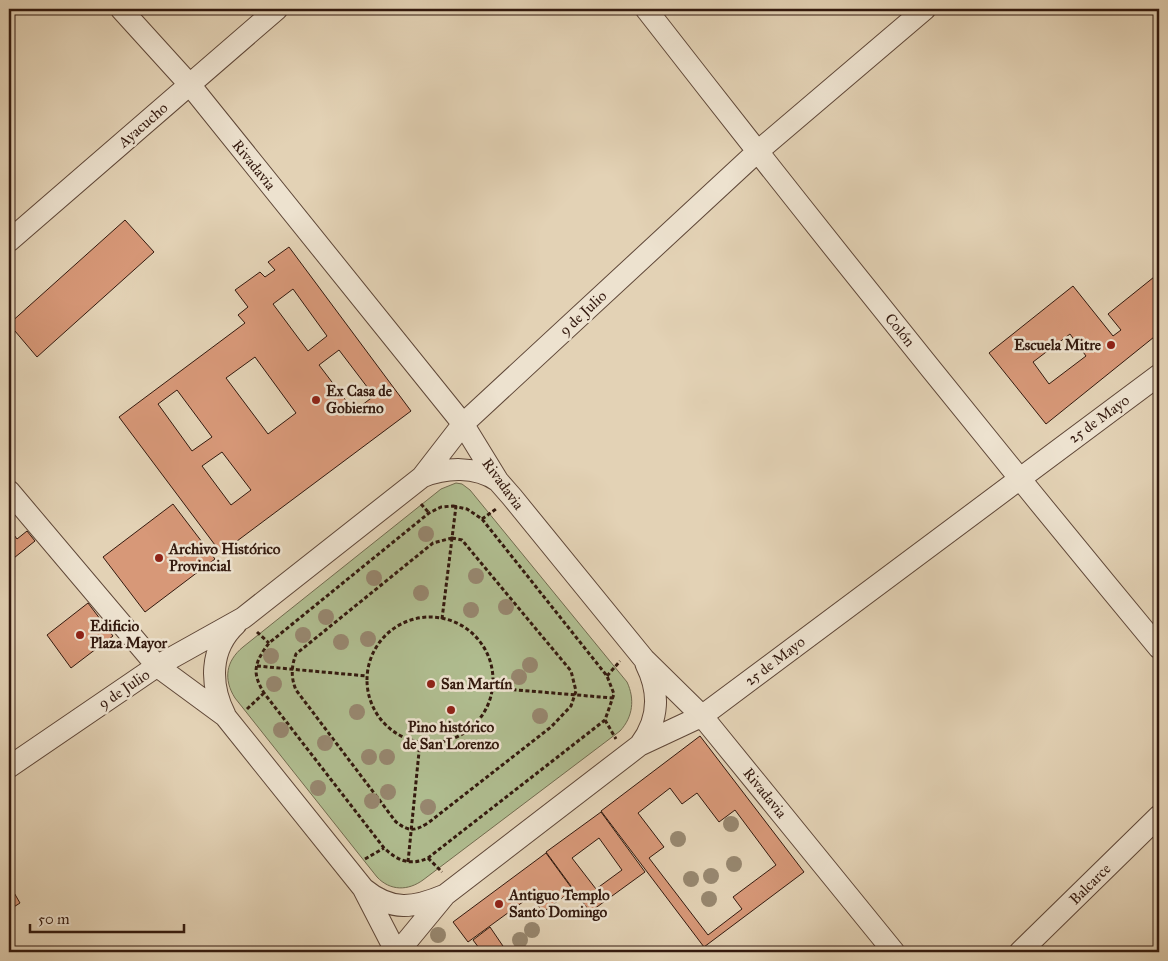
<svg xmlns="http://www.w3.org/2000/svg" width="1168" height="961" font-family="'IM FELL Great Primer',serif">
	<rect width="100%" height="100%" fill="#e3d2b5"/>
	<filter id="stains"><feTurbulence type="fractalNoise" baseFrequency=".004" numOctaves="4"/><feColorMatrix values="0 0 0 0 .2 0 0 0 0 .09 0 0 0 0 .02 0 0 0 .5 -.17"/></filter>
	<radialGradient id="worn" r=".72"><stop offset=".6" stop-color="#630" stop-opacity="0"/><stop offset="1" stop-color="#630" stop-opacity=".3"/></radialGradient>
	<path fill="#b0bd90" stroke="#726b4f" d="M456 483 462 484 470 490 627 682C635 699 633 717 620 731L423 880C408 891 390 891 377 877L235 698C223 679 226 661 243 647L441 489Z"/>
	<path fill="#d79878" stroke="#33190e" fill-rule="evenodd" d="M125 220 154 252 37 357 9 324Z
		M289 247 411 411 221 553 119 417 245 323 238 315 248 307 235 290 260 272 265 277 275 270 268 262ZM293 289 327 336 308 351 273 304ZM339 350 374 396 354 411 319 365ZM255 357 296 413 268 434 226 378ZM177 390 212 437 192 451 158 404ZM222 452 251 490 231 505 202 466Z
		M1159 273V333L1046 424 989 353 1073 286 1113 336 1121 330 1108 314ZM1070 334 1086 356 1049 384 1033 362Z
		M173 504 215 559 145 612 103 557Z
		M9 528 17 539 27 531 35 541 9 562Z
		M88 603 113 636 71 668 47 635Z
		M700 736 804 872 704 947 601 811ZM670 788 682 804 697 793 719 822 735 810 776 865 733 897 742 909 708 935 649 858 664 847 638 813Z
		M601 812 645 872 590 912 546 852ZM599 838 622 870 596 889 572 858Z
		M546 853 573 890 543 912 531 896 468 942 453 922Z
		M9 884 20 903 9 910Z
		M490 927 505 949 501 952H482L473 940Z"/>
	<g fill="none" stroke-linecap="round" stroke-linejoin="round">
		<g stroke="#5f4738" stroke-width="23">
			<path id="street" d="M121 9 190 85 463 424 498 481 512 497 644 659 702 716 894 952
				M646 9C814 225 985 438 1159 648
				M9 241 277 9
				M422 477C446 467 476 466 498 481
				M9 491 157 666 225 716 363 888 396 952
				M225 715C210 685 209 649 236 624
				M640 745C659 720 660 692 646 664
				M9 767 157 666 243 618 422 477 463 424 757 152 925 9
				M364 889C392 912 414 908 445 895
				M398 952 445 895 640 745 702 716 1159 375
				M1020 952 1159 816"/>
		</g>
		<path stroke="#33190e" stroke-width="3" stroke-dasharray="4 2.5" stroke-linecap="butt" d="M421 504 429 513
			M453 506 467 509 482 519 607 676 614 694 605 720 428 858C410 866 398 861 384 848L264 693C251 672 255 662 269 643L429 513 441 507Z
			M482 519 496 509
			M452 538 462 540 571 671 576 691 571 706 551 727 428 823C415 831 409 832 396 822L296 690C291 678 291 667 296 654L433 543Z
			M367 680a63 63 0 1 1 126 0a63 63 0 1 1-126 0Z
			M442 619 456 506
			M257 632 269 643
			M257 666 367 676
			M607 676 620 661
			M493 688 613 698
			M247 709 264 693
			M605 720 616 739
			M428 858 442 872
			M365 859 384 848
			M408 862 420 742"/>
		<use href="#street" stroke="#ede2cf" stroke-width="21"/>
	</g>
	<g fill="#97876f">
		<circle cx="426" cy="534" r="8"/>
		<circle cx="476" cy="576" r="8"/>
		<circle cx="374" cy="578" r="8"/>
		<circle cx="421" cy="593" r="8"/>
		<circle cx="506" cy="607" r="8"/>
		<circle cx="471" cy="610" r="8"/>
		<circle cx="326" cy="617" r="8"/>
		<circle cx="303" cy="635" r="8"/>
		<circle cx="368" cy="639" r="8"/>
		<circle cx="341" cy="642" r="8"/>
		<circle cx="271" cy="656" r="8"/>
		<circle cx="530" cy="665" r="8"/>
		<circle cx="519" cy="677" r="8"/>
		<circle cx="274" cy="684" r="8"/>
		<circle cx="357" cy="712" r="8"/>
		<circle cx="540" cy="716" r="8"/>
		<circle cx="281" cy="730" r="8"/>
		<circle cx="325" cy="743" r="8"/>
		<circle cx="369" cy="757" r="8"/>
		<circle cx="387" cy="757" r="8"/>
		<circle cx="318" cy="788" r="8"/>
		<circle cx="388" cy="792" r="8"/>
		<circle cx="372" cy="801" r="8"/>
		<circle cx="428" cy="807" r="8"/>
		<circle cx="731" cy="824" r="8"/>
		<circle cx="678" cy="839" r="8"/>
		<circle cx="734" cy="864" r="8"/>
		<circle cx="711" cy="876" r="8"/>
		<circle cx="691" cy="879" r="8"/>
		<circle cx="709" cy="899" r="8"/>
		<circle cx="532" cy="930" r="8"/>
		<circle cx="438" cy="935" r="8"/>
		<circle cx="520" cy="940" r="8"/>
	</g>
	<g fill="#8f2418" stroke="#ede2cf" stroke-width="2">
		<circle cx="1111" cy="345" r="5"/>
		<circle cx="316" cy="400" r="5"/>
		<circle cx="159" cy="558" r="5"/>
		<circle cx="80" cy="635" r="5"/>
		<circle cx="431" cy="684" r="5"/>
		<circle cx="451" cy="710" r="5"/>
		<circle cx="499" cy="904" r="5"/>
	</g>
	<g text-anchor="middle" stroke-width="5" stroke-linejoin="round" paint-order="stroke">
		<g font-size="15" fill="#33190e" stroke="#ede2cf">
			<text transform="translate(143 125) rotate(-41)" y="5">Ayacucho</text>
			<text transform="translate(254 165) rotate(51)" y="5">Rivadavia</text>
			<text transform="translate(583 313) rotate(-43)" y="5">9 de Julio</text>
			<text transform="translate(900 330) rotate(51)" y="5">Colón</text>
			<text transform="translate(1099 419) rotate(-36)" y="5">25 de Mayo</text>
			<text transform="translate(503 484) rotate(54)" y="5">Rivadavia</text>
			<text transform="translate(775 661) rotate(-37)" y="5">25 de Mayo</text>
			<text transform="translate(124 689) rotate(-34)" y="5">9 de Julio</text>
			<text transform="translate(765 793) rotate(51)" y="5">Rivadavia</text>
			<text transform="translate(1090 884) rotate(-45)" y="5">Balcarce</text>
		</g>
		<g font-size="15" font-weight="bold" fill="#33190e" stroke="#ede2cf" text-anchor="start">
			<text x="1101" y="350" text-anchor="end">Escuela Mitre</text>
			<text x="326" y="396">Ex Casa de<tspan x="326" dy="17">Gobierno</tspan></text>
			<text x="169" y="554">Archivo Histórico<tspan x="169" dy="17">Provincial</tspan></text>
			<text x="90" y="631">Edificio<tspan x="90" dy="17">Plaza Mayor</tspan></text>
			<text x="441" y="689">San Martín</text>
			<text x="451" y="732" text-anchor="middle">Pino histórico<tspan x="451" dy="17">de San Lorenzo</tspan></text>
			<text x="509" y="900">Antiguo Templo<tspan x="509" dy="17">Santo Domingo</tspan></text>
		</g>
	</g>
	<rect width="1168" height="961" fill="none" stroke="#e3d2b5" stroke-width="30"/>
	<rect x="10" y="10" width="1148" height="941" fill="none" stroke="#33190e" stroke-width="2.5"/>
	<rect x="15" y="15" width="1138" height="931" fill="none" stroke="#33190e"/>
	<path d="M30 924v8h154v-8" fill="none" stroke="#33190e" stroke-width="2.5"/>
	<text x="38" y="924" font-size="15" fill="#33190e" stroke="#ede2cf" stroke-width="4" paint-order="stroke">50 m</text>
	<rect width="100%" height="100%" filter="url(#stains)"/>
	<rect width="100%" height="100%" fill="url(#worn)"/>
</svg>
